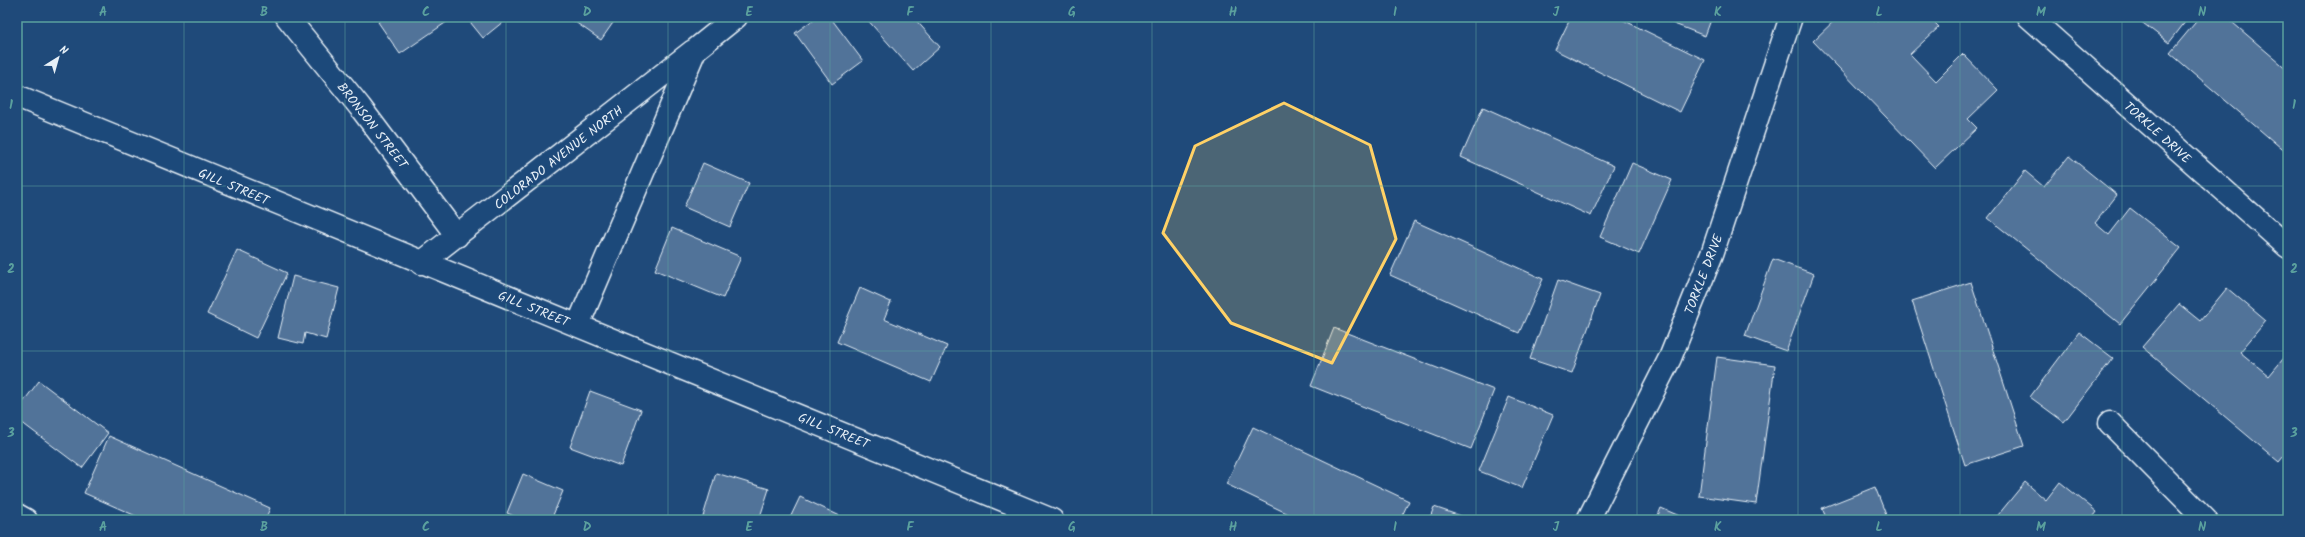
<svg xmlns="http://www.w3.org/2000/svg" width="2305" height="537" font-family="Kalam,sans-serif">
	<rect width="100%" height="100%" fill="#1f4a7a"/>
	<filter id="ink" filterUnits="userSpaceOnUse"><feTurbulence type="fractalNoise" baseFrequency=".025" numOctaves="2"/><feDisplacementMap in="SourceGraphic" scale="8" xChannelSelector="R" yChannelSelector="G"/><feConvolveMatrix kernelMatrix="1 2 1 2 8 2 1 2 1" color-interpolation-filters="sRGB"/></filter>
	<g filter="url(#ink)">
		<path fill="#517399" stroke="#e8f1f8" d="M385 17H449L451 19 400 54 378 22Z
			M466 17H509L483 38Z
			M568 17H617L601 40Z
			M817 17H830L863 61 832 84 795 33Z
			M865 17H913L940 47 913 71Z
			M1571 17H1617L1705 60 1680 112 1555 50Z
			M1665 17H1712L1705 36 1664 20Z
			M1838 17H1871L1876 22 1881 17H1929L1939 27 1910 54 1936 81 1963 54 1998 90 1968 119 1977 128 1935 168 1813 41Z
			M2135 17H2189L2169 43Z
			M2200 17H2226L2288 70V154L2170 53Z
			M1483 107 1614 166 1591 216 1461 157Z
			M2069 156 2117 195 2095 223 2109 235 2130 208 2181 248 2120 324 1988 218 2025 171 2044 187Z
			M703 163 749 183 730 227 684 207Z
			M1632 163 1672 180 1639 254 1600 237Z
			M1414 221 1543 279 1519 333 1390 275Z
			M672 228 741 257 723 298 655 270Z
			M237 250 287 273 256 338 207 314Z
			M1773 259 1814 274 1786 351 1745 336Z
			M293 276 339 288 326 339 305 333 303 344 278 338Z
			M1558 280 1600 295 1572 373 1530 359Z
			M1971 282 2024 446 1965 465 1912 301Z
			M860 288 891 302 884 319 947 346 931 382 837 342Z
			M2227 288 2266 321 2240 352 2269 376 2288 353V451L2279 462 2142 347 2179 304 2200 321Z
			M1334 328 1494 390 1471 449 1311 386Z
			M2079 332 2113 358 2064 422 2030 397Z
			M1717 357 1775 365 1756 504 1699 496Z
			M39 381 108 433 82 468 17 419V410Z
			M590 391 641 410 621 466 570 447Z
			M1509 397 1553 415 1522 488 1479 471Z
			M1253 427 1409 501 1400 520H1301L1226 484Z
			M109 436 270 508 265 520H145L84 493Z
			M716 473 769 489 759 520H702Z
			M523 474 563 491 551 520H523L507 513Z
			M2025 482 2046 500 2060 482 2097 512 2091 520H1994Z
			M1875 487 1888 520H1827L1822 508Z
			M800 497 840 516 839 520H789Z
			M1434 507 1472 520H1429Z
			M1661 508 1689 520H1656Z"/>
		<g fill="none" stroke-linecap="round" stroke-linejoin="round">
			<g stroke="#e8f1f8" stroke-width="25">
				<path id="minor" d="M287 17 360 107 457 236
					M2029 17 2288 247
					M17 96C361 238 707 378 1052 520
					M421 263 693 51
					M578 325 695 50 736 17
					M2110 423 2206 520
					M17 515 26 520
					M1588 520 1670 358 1712 254 1791 17"/>
			</g>
			<use href="#minor" stroke="#1f4a7a" stroke-width="22"/>
		</g>
	</g>
	<path fill="#ffd166" fill-opacity="0.2" stroke="#ffd166" stroke-width="3" stroke-linejoin="round" d="M1284 103 1370 145 1396 239 1332 363 1231 323 1163 233 1195 146Z"/>
	<path fill="none" stroke="#5ba19e" stroke-width="1" stroke-opacity="0.55" d="M184 17V520M345 17V520M506 17V520M668 17V520M830 17V520M991 17V520M1152 17V520M1314 17V520M1476 17V520M1637 17V520M1798 17V520M1960 17V520M2122 17V520M17 186H2288M17 351H2288"/>
	<g text-anchor="middle" stroke-width="3.5" stroke-linejoin="round" paint-order="stroke">
		<g font-size="13" fill="#e8f1f8" stroke="#1f4a7a">
			<text transform="translate(373 125) rotate(52)" y="5">BRONSON STREET</text>
			<text transform="translate(2158 132) rotate(42)" y="5">TORKLE DRIVE</text>
			<text transform="translate(558 157) rotate(-38)" y="5">COLORADO AVENUE NORTH</text>
			<text transform="translate(234 186) rotate(23)" y="5">GILL STREET</text>
			<text transform="translate(1703 274) rotate(-69)" y="5">TORKLE DRIVE</text>
			<text transform="translate(534 308) rotate(22)" y="5">GILL STREET</text>
			<text transform="translate(834 430) rotate(22)" y="5">GILL STREET</text>
		</g>
	</g>
	<rect width="2305" height="537" fill="none" stroke="#1f4a7a" stroke-width="44"/>
	<g transform="translate(58 58) rotate(37)" stroke="#1f4a7a" stroke-width="3" paint-order="stroke">
	<path d="M0-3L7 15L0 10L-7 15Z" fill="#e8f1f8"/>
	<text y="-6" font-size="11" font-weight="bold" text-anchor="middle" fill="#e8f1f8">N</text>
	</g>
	<rect x="22" y="22" width="2261" height="493" fill="none" stroke="#5ba19e" stroke-width="1.5"/>
	<g font-size="13" text-anchor="middle" font-weight="bold" fill="#5ba19e">
		<text x="103" y="16">A</text>
		<text x="264" y="16">B</text>
		<text x="426" y="16">C</text>
		<text x="587" y="16">D</text>
		<text x="749" y="16">E</text>
		<text x="910" y="16">F</text>
		<text x="1072" y="16">G</text>
		<text x="1233" y="16">H</text>
		<text x="1395" y="16">I</text>
		<text x="1556" y="16">J</text>
		<text x="1718" y="16">K</text>
		<text x="1879" y="16">L</text>
		<text x="2041" y="16">M</text>
		<text x="2202" y="16">N</text>
		<text x="11" y="109">1</text>
		<text x="2294" y="109">1</text>
		<text x="11" y="273">2</text>
		<text x="2294" y="273">2</text>
		<text x="11" y="437">3</text>
		<text x="2294" y="437">3</text>
		<text x="103" y="531">A</text>
		<text x="264" y="531">B</text>
		<text x="426" y="531">C</text>
		<text x="587" y="531">D</text>
		<text x="749" y="531">E</text>
		<text x="910" y="531">F</text>
		<text x="1072" y="531">G</text>
		<text x="1233" y="531">H</text>
		<text x="1395" y="531">I</text>
		<text x="1556" y="531">J</text>
		<text x="1718" y="531">K</text>
		<text x="1879" y="531">L</text>
		<text x="2041" y="531">M</text>
		<text x="2202" y="531">N</text>
	</g>
</svg>
